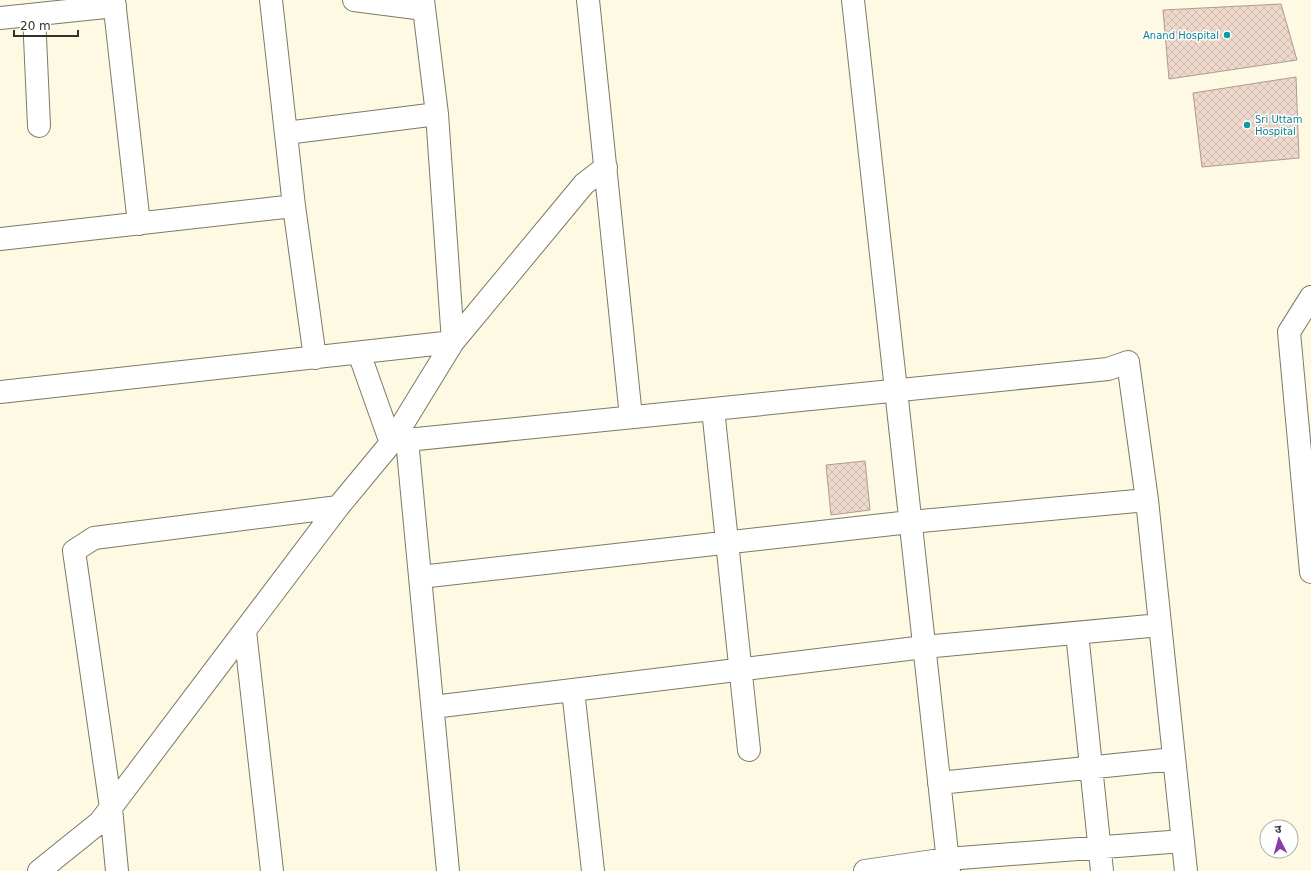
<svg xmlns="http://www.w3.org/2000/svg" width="1311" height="871" font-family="'DejaVu Sans','Noto Sans Devanagari',sans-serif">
	<defs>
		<pattern id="building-cross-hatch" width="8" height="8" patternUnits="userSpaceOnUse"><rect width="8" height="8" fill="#eed9cc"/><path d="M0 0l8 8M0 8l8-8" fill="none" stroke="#cdbbaf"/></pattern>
	</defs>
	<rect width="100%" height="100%" fill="#fdf9e3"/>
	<path fill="url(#building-cross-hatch)" stroke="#b09c8f" d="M1281 4 1297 60 1169 79 1163 10Z
		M1296 77 1299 158 1202 167 1193 93Z
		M865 461 870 510 831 515 826 465Z"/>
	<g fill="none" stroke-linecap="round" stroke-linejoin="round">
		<g stroke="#7c7965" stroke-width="24">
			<path id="minor" d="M114 0 139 224
				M271 0 294 206 315 358
				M354 0 424 9
				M588 0 631 417
				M853 0 949 871
				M34 15 39 126
				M0 18 115 6
				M286 133 437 114
				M0 239 294 206
				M1311 297 1289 332 1311 572
				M359 353 391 443 407 440 448 871
				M0 392 453 342 584 184 606 167
				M713 409 749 750
				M407 440 1108 369 1128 362 1147 500 1186 871
				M420 577 910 522 1147 500
				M245 631 272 871
				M1077 633 1102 871
				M573 690 593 871
				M433 707 924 647 1160 625
				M939 783 1174 759
				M39 871 100 822 338 507 391 443 453 342 437 114 423 0
				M117 871 111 808 74 551 94 538 338 507
				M865 871 947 859 1183 841"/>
		</g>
		<use href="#minor" stroke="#fff" stroke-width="22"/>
	</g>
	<g fill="#0f9aa8" stroke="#fff" stroke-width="1.5">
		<circle cx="1227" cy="35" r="4"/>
		<circle cx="1247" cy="125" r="4"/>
	</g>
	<g text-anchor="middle" stroke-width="3" stroke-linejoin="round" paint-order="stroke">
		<g font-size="10" fill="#0d838f" stroke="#fff" text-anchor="end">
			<text x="1219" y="39">Anand Hospital</text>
			<text x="1255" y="123" text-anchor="start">Sri Uttam<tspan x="1255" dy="12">Hospital</tspan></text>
		</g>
	</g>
	<g transform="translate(1279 839) rotate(354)"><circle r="19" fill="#ffffff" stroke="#adada9"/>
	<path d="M0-3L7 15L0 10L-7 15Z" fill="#883bab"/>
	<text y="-6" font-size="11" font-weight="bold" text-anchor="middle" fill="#333128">उ</text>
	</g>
	<path d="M14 30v6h64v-6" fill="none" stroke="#333128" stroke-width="2"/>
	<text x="20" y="30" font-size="12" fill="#333128" stroke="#ffffff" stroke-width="3" paint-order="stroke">20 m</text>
</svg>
